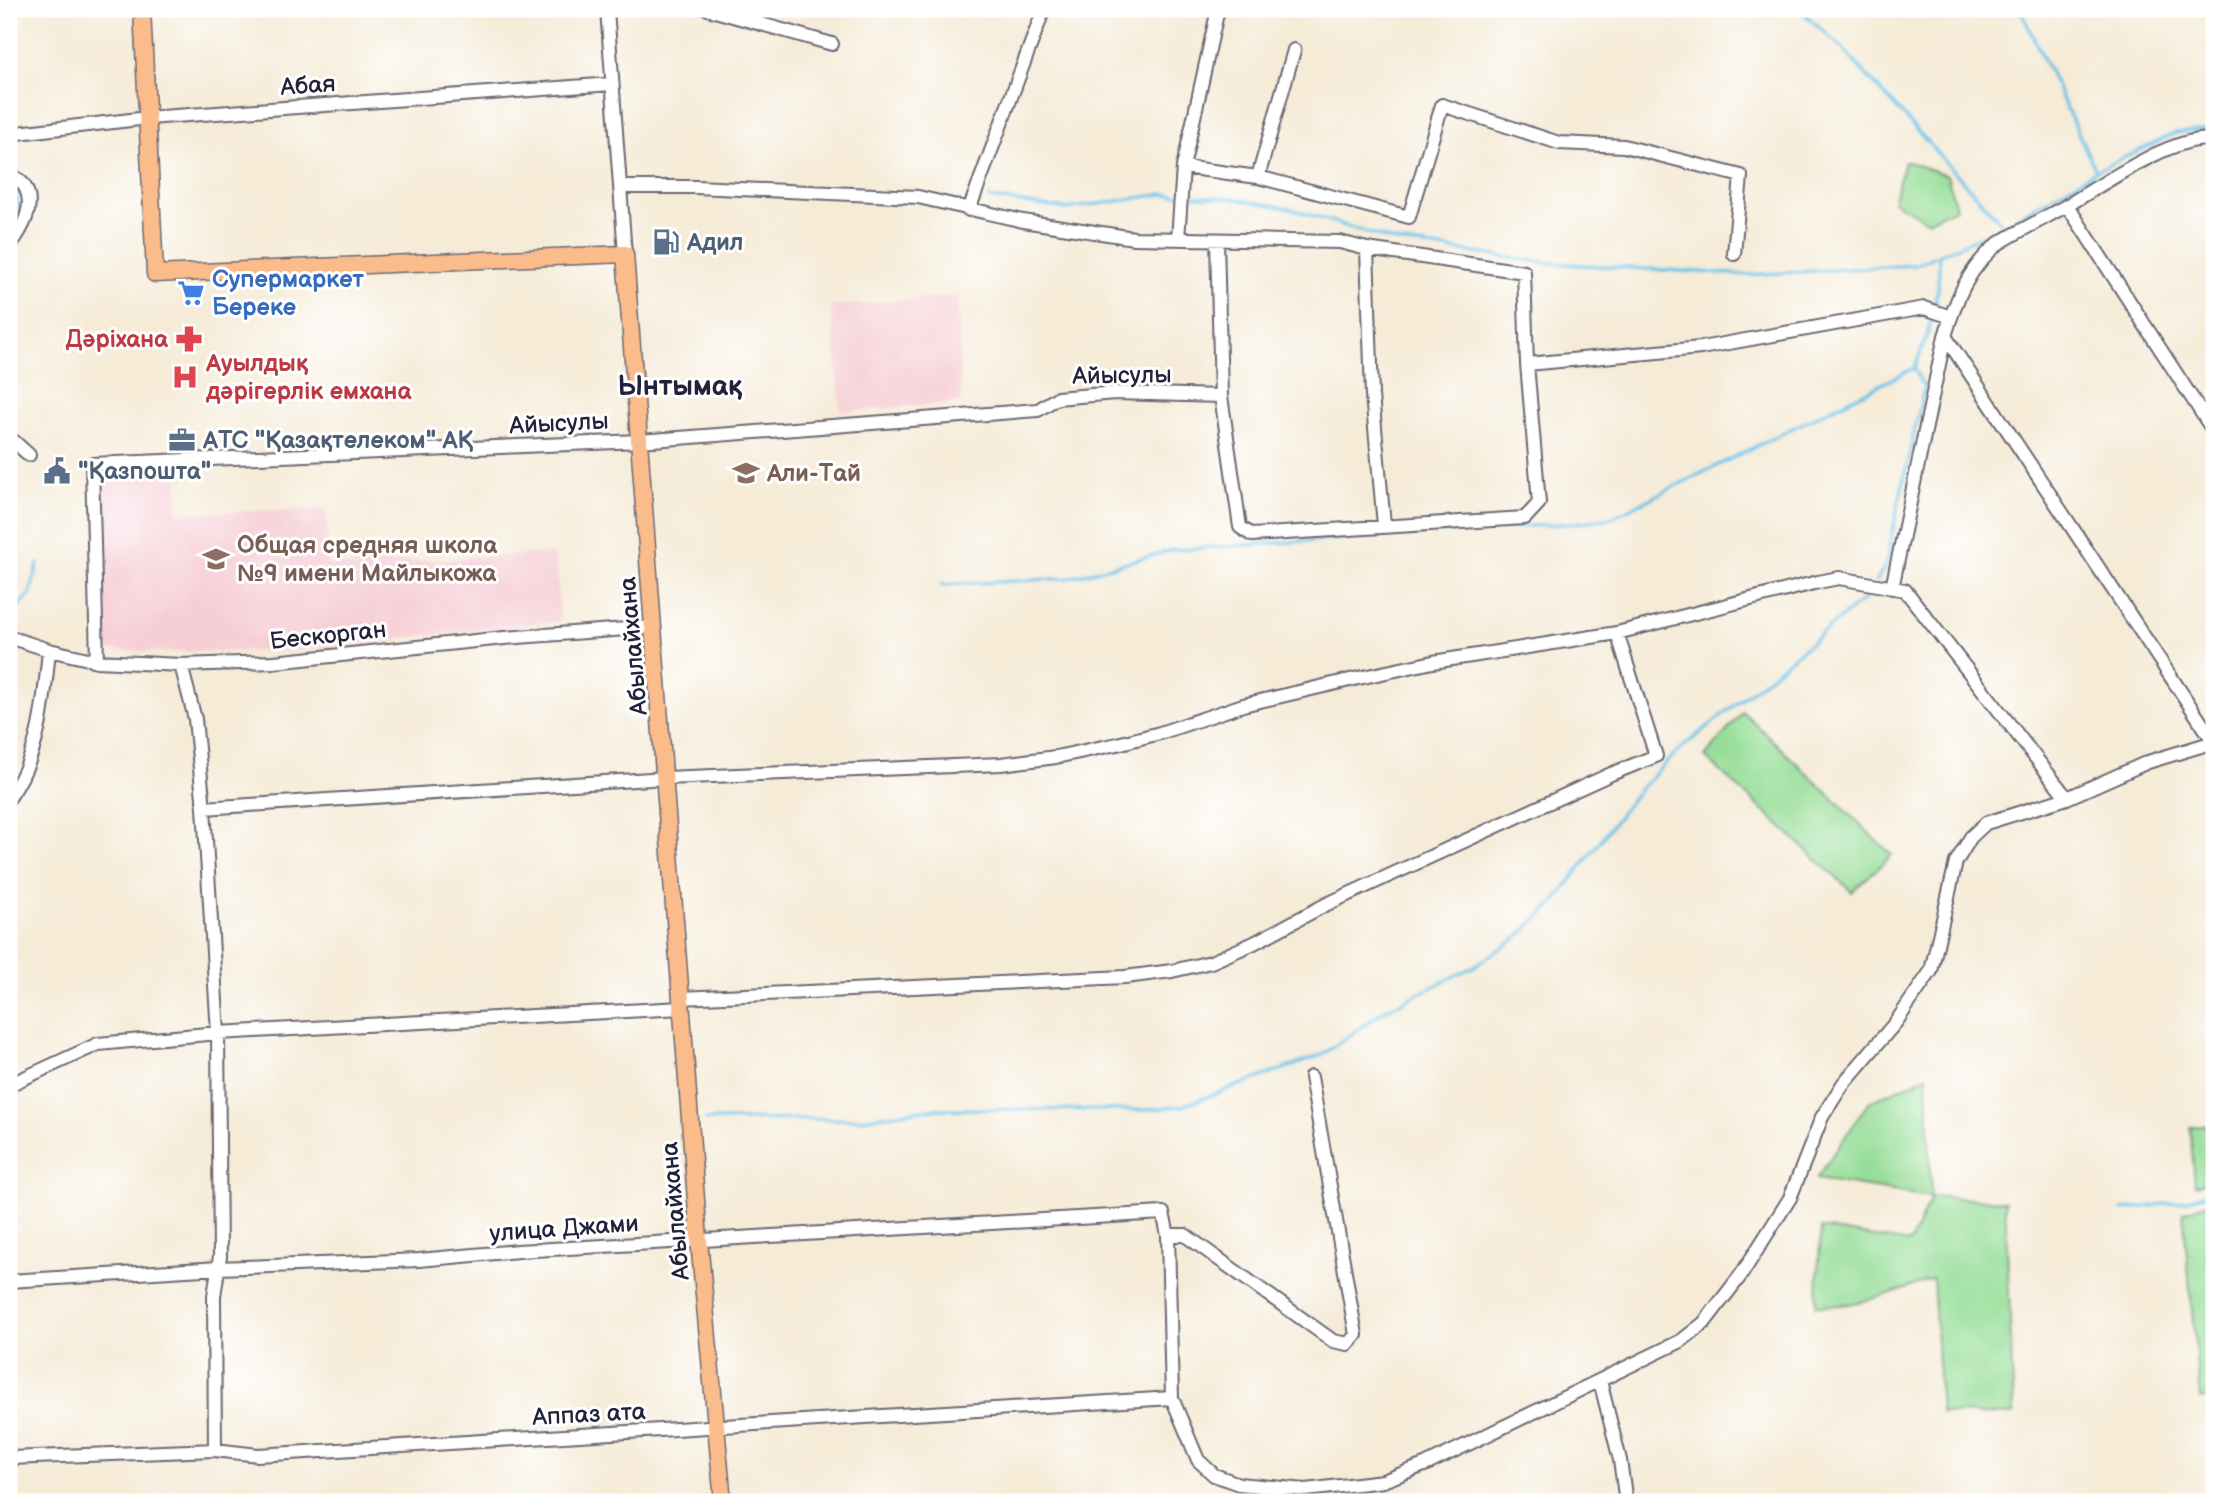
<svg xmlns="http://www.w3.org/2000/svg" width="2223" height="1511" font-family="'Balsamiq Sans',sans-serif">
	<rect width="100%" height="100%" fill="#fff"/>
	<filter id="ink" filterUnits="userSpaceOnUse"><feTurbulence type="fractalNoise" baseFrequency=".0143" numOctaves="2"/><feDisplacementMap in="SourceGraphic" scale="14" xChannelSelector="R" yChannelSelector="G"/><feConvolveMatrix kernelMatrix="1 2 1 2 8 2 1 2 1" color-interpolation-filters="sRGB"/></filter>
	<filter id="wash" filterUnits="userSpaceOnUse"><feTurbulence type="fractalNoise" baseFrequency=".00686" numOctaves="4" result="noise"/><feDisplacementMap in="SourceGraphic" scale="28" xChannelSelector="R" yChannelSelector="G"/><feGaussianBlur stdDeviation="1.57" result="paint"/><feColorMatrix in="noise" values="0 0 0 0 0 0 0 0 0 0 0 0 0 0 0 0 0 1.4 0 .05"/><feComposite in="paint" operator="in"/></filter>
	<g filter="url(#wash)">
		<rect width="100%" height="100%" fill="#f5ebd7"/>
		<path fill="#f6cfd6" d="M958 296 961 402 841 412 831 306Z
			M177 473 179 513 327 509 328 566 555 553 561 621 289 650 172 652 106 650 105 475Z"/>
		<path fill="#97de98" stroke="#5c806a" stroke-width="2" d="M1905 161 1947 175 1956 208 1928 221 1893 201Z
			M1743 712 1892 855 1852 892 1705 757Z
			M1927 1076 1931 1196 2005 1201 2014 1415 1941 1413 1933 1279C1896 1291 1855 1309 1816 1305L1821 1228 1910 1243 1931 1197 1816 1179 1869 1102Z
			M2214 1125V1180L2195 1185 2190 1127Z
			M2214 1201V1396L2200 1399 2183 1212Z"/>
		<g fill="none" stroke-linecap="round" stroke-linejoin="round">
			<path stroke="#6bc2e8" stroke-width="3.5" d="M1799 9 1842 48 2003 225
				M2020 9 2096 171
				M2210 129 2214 90
				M989 198 1066 209 1163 194 1230 198 1288 208 1397 242 1549 263 1748 275 1915 265 1995 230 2096 171 2176 133 2214 129
				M1876 581 1885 566 1924 388 1914 368
				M941 585 1069 578 1173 550 1576 523 1611 518 1914 368C1930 333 1940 293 1939 255
				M9 617 30 594 38 564
				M706 1120 861 1119 929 1109 1142 1110 1182 1106 1322 1055 1385 1010 1473 967 1517 938 1553 904 1637 792 1678 751 1869 595 1873 588
				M2123 1210 2185 1201 2214 1192"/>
			<path stroke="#6bc2e8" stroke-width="10" d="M9 190 13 193C16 206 18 219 9 230"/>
		</g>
	</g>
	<g filter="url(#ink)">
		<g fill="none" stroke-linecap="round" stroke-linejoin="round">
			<g stroke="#6c6872" stroke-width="16">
				<path id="minor" d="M607 9 625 254
					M708 9 832 44
					M9 134 148 118 612 84
					M1183 167 1218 9
					M9 173C13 176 20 180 23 184 38 205 21 231 9 247
					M1258 177 1294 50
					M620 187H696L918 197 1023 221 1134 238 1340 242 1367 249 1524 272 1527 364 1539 503 1525 518 1252 535 1240 527 1221 396 1217 240
					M2067 205 2214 432
					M969 210 1044 9
					M1178 239 1183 167 1258 177 1409 217 1442 105 1559 143 1624 146 1741 176 1734 254
					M1367 249 1372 395 1384 525
					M1945 336 2214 742
					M1527 364 1701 348 1924 308 1951 317
					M9 437 29 455
					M1892 588 1945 336C1956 299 1968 268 1999 243 2021 230 2044 218 2066 206 2101 186 2175 133 2214 140
					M9 637 49 650 97 661 181 665 274 662 504 638 654 627
					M97 661 92 464 640 441 1038 410 1057 398 1115 393 1221 396
					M181 665 195 719 204 808 218 1033 220 1256 214 1296 215 1450
					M9 798C40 755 44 702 49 650
					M204 808 666 778 1001 764 1056 757 1117 744 1160 733 1243 705 1354 679 1433 662 1617 633 1818 582 1839 578 1905 590 2067 798
					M681 998 1125 977 1172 971 1211 962 1254 943 1325 905 1611 774 1656 756 1617 633
					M9 1085 98 1044 218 1033 682 1008
					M1168 1235H1185L1333 1341 1348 1344 1356 1335 1311 1077
					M9 1281 219 1268 419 1260 518 1251 1163 1213 1168 1235 1172 1398 1198 1460 1214 1475 1239 1484 1306 1490 1383 1481 1427 1464 1681 1341 1704 1323 1741 1275 1790 1198 1822 1117 1843 1084 1896 1022 1931 971 1956 862 1971 837 1986 823 2067 798 2148 762 2214 742
					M1600 1381 1620 1460 1626 1502
					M9 1458 215 1450 258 1455 1172 1398"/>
			</g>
			<g stroke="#6c6872" stroke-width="19">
				<path id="major" d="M142 9 155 274 625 254 699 1240 723 1502"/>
			</g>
			<use href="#minor" stroke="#fff" stroke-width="12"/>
			<use href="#major" stroke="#fabc8b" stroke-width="16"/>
		</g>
	</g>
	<defs>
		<g id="fuel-bare" transform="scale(2.1)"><path d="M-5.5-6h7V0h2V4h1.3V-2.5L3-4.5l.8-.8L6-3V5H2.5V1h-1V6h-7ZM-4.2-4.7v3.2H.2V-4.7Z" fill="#5c6f8a" stroke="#fff" stroke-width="2.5" paint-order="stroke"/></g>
		<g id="supermarket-bare" transform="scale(2.1)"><path d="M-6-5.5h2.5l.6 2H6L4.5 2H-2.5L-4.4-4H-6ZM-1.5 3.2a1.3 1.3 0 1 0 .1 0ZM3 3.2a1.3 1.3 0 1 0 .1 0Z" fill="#3f7fe0" stroke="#fff" stroke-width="2.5" paint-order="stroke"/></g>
		<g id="pharmacy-bare" transform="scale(2.1)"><path d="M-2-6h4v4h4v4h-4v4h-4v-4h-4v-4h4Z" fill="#e0444e" stroke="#fff" stroke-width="2.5" paint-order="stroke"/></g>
		<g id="hospital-bare" transform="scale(2.1)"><path d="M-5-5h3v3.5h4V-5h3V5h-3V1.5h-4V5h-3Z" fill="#e0444e" stroke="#fff" stroke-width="2.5" paint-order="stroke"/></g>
		<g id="office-bare" transform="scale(2.1)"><path d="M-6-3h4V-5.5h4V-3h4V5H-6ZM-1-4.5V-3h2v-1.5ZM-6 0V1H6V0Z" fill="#5c6f8a" stroke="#fff" stroke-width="2.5" paint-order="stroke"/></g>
		<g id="civic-bare" transform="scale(2.1)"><path d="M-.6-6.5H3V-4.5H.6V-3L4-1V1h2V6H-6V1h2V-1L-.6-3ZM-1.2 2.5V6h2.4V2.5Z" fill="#5c6f8a" stroke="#fff" stroke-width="2.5" paint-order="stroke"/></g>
		<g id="school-bare" transform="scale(2.1)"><path d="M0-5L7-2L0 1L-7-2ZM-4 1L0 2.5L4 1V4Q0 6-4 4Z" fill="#8d6e63" stroke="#fff" stroke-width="2.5" paint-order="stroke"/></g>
	</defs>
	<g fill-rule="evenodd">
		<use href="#fuel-bare" x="666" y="242"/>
		<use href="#supermarket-bare" x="191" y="293"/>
		<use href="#pharmacy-bare" x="189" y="339"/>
		<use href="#hospital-bare" x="185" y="377"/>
		<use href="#office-bare" x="182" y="440"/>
		<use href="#civic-bare" x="57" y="471"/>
		<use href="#school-bare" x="746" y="473"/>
		<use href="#school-bare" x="216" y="559"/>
	</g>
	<g text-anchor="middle" stroke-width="6" stroke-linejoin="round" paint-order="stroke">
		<g font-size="24" fill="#22223b" stroke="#fff">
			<text transform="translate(308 85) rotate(-4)" y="8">Абая</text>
			<text transform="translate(1122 375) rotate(-1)" y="8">Айысулы</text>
			<text transform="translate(559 423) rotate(-3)" y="8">Айысулы</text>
			<text transform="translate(328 635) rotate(-6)" y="8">Бескорган</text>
			<text transform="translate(633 646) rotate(-95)" y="8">Абылайхана</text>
			<text transform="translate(675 1211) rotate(-95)" y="8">Абылайхана</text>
			<text transform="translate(564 1228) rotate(-4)" y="8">улица Джами</text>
			<text transform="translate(589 1414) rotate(-3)" y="8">Аппаз ата</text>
		</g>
		<g font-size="24" font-weight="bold" fill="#4e5e75" stroke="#fff" text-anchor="start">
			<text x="687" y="250">Адил</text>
			<text x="203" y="448">АТС "Қазақтелеком" АҚ</text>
			<text x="78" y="479">"Қазпошта"</text>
		</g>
		<g font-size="24" font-weight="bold" fill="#366cbe" stroke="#fff" text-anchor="start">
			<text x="212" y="287">Супермаркет<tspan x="212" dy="28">Береке</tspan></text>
		</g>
		<g font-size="24" font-weight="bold" fill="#be3a42" stroke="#fff" text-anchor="end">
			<text x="168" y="347">Дәріхана</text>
			<text x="206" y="371" text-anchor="start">Ауылдық<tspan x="206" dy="28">дәрігерлік емхана</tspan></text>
		</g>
		<g font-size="24" font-weight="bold" fill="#785e54" stroke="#fff" text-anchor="start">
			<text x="767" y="481">Али-Тай</text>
			<text x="237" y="553">Общая средняя школа<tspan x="237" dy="28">№9 имени Майлыкожа</tspan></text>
		</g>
		<g font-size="28" font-weight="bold" fill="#22223b" stroke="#fff">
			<text x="680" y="395">Ынтымақ</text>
		</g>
	</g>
	<rect width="2223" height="1511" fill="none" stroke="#fff" stroke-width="35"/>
</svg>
